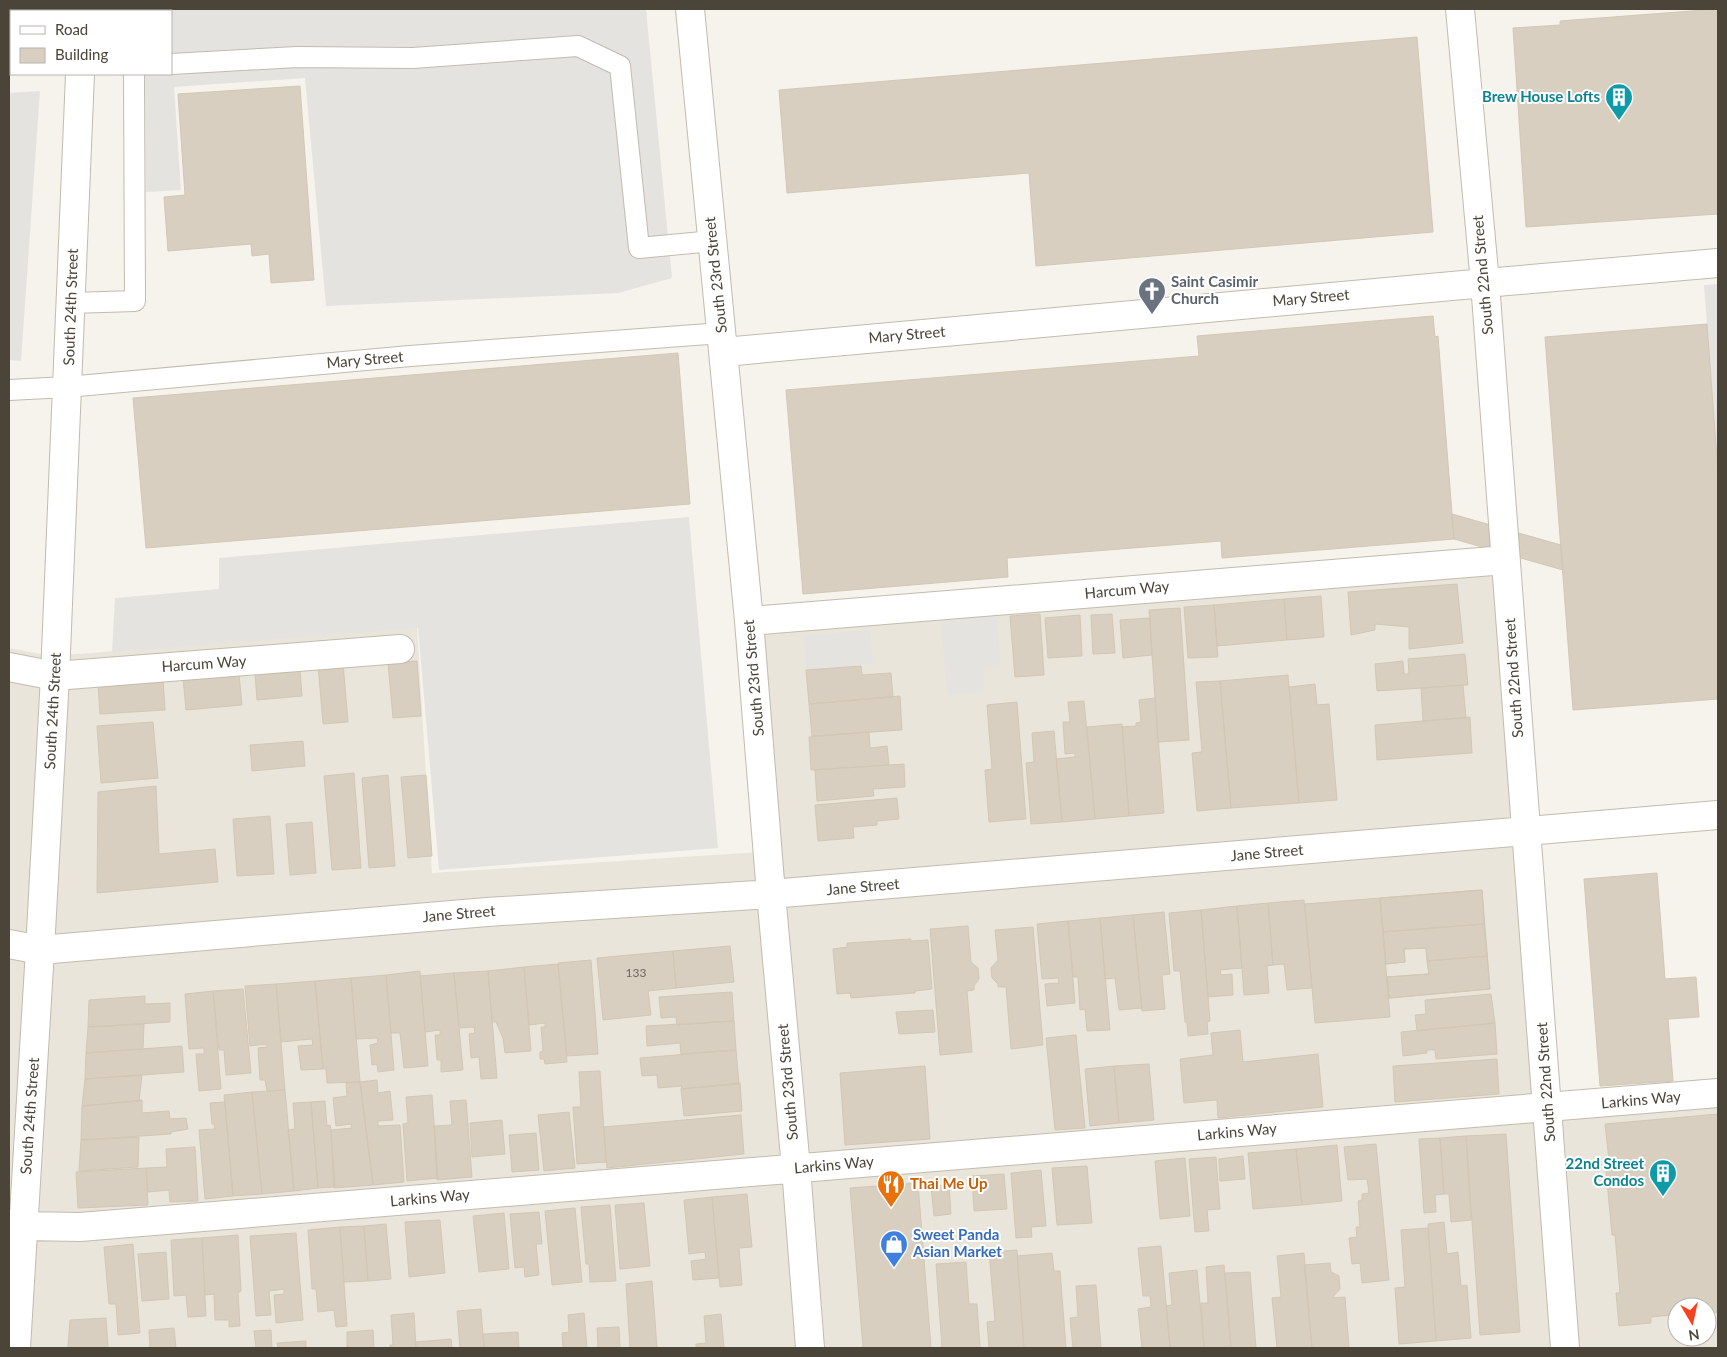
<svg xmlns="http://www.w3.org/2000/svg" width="1727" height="1357" font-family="Lato,sans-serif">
	<rect width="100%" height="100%" fill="#f6f3ec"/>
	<path fill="#eae5da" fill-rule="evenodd" d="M1497 562 1534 1095 1718 1080V1348H9V648L52 656 417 627 432 873 760 852 746 620ZM1677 1307H1707V1337H1677Z"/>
	<path fill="#e5e3e0" d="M144 9H646L672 278 618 293 326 306 305 78 174 87 181 190 146 192 145 74H171V11H144Z
		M40 91 21 361 9 360V93Z
		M1718 284V473L1704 285Z
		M689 517 718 848 439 870 418 628 112 652 115 598 219 589V558Z
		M997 616 1001 668 983 669 985 692 947 695 941 621Z
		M870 630 873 664 807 670 804 636Z"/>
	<path fill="#d8cfc1" stroke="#d3c7b4" d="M1718 9V214L1526 227 1513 28 1560 25V21Z
		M1417 37 1433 232 1036 266 1029 173 787 193 779 90Z
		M300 86 314 280 271 283 269 254 252 256 251 244 168 251 164 197 185 195 178 94Z
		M1433 316 1435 337 1438 336 1454 539 1222 558 1221 541 1007 558 1008 577 803 594 786 390 1199 356 1197 336Z
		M1707 324 1718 473V699L1573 710 1545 337Z
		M678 353 690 504 146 548 133 398Z
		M1452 514 1561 545 1563 570 1454 539Z
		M1457 584 1463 643 1409 649V627L1375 624V630L1351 635 1348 592Z
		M1321 596 1324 637 1287 640 1284 599Z
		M1284 599 1287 640 1217 646 1214 605Z
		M1214 605 1218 657 1188 658 1184 607Z
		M1180 608 1189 740 1158 742 1149 610Z
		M1040 614 1044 675 1015 677 1010 616Z
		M1112 614 1115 653 1093 654 1091 615Z
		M1080 615 1082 656 1048 658 1045 618Z
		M1150 618 1152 655 1123 658 1120 620Z
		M1465 654 1468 685 1377 691 1375 664 1403 661 1404 674H1409L1408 659Z
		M417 661 421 716 393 718 388 663Z
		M343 663 348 722 323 724 318 665Z
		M861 666 862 675 891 673 893 697 809 704 806 670Z
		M300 671 302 696 257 700 255 674Z
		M239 674 242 705 186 710 183 678Z
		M1288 675 1299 803 1231 808 1220 681Z
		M163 679 165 710 100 714 98 683Z
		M1220 681 1231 808 1197 811 1192 753 1202 752 1196 682Z
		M1315 684 1317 705 1329 704 1337 800 1299 803 1289 687Z
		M1463 685 1466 718 1423 721 1421 688Z
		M900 696 902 730 812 736 809 704Z
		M1155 698 1164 813 1129 816 1122 727 1136 726V723L1141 722 1139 700Z
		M1084 701 1095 819 1062 822 1056 759 1075 757V753L1065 754 1063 722H1070L1068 702Z
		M1017 702 1026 819 989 822 985 770 992 769 987 705Z
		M1470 717 1472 753 1377 760 1375 725Z
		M153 722 158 778 101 783 97 726Z
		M1122 724 1129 816 1095 819 1087 727Z
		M1054 731 1062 822 1031 824 1026 763 1034 762 1032 733Z
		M869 732 870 748 887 746 889 765 811 770 809 737Z
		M303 741 305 766 252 771 250 745Z
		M904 764 905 787 873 789 874 796 817 801 815 770Z
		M354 773 361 868 332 870 324 776Z
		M388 775 395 866 369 868 362 778Z
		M426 775 432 856 408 858 401 777Z
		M156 786 159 854 215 849 218 882 97 893 98 792Z
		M897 798 899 819 877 821V825L853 827 854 838 818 841 815 805Z
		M270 816 274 874 237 876 233 819Z
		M312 822 316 873 290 875 286 824Z
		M1657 873 1665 979 1696 977 1699 1017 1668 1019 1673 1081 1600 1086 1584 879Z
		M1482 890 1490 989 1389 998 1387 977 1429 974 1426 948 1404 949 1405 962 1386 964 1380 898Z
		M1482 890 1484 924 1383 932 1380 898Z
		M1380 898 1390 1017 1315 1023 1305 904Z
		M1304 900 1312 988 1287 990 1284 964 1273 965 1268 903Z
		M1268 903 1273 965 1267 966 1269 993 1244 995 1237 906Z
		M1237 906 1242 968 1220 970 1221 975 1232 974 1233 995 1208 997 1201 910Z
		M1201 910 1210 1021 1207 1022 1208 1034 1188 1036 1187 1023 1185 1022 1180 971H1174L1169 913Z
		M1164 912 1170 974 1162 975 1165 1009 1142 1011 1133 915Z
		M1133 915 1142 1008 1119 1010 1115 978 1105 979 1100 918Z
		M1100 918 1110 1030 1087 1031 1085 1009 1080 1010 1078 977H1073L1068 921Z
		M1068 921 1075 1003 1047 1006 1045 984 1059 983 1058 978 1042 979 1037 924Z
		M1484 924 1487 956 1427 961 1426 948 1404 949 1405 962 1386 964 1383 932Z
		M968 926 971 962 978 968 979 979 974 986V990L967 991 972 1052 940 1055 930 929Z
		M1033 927 1043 1045 1011 1049 1006 987H998V984L992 978 991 968 998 960 995 930Z
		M911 939V941L928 940 932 989 915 991V993L851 998 850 993 837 994 833 949 847 947V943Z
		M730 946 734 982 676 988 673 951Z
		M673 951 676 988 648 991 651 1015 603 1020 597 958Z
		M1487 956 1490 989 1389 998 1387 977 1429 974 1427 961Z
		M591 960 598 1054 567 1056 558 963Z
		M558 964 567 1062 545 1064 544 1059H540V1052L543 1051 541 1027H545V1023L529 1025 524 967Z
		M524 967 531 1051 505 1053 503 1038 496 1022H492L488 971Z
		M420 971 428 1066 404 1068 400 1033H391L386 975Z
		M488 971 497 1078 481 1079 479 1057 471 1058 469 1034 475 1033 474 1027 459 1028 454 973Z
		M454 973 463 1070 441 1072V1060H437L435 1035H440V1030L425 1032 420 976Z
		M386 975 394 1070 378 1072 377 1064 372 1065 370 1045 378 1043 377 1038 356 1039 351 978Z
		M351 978 360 1082 327 1083 326 1069H323L315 981Z
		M315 981 323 1069 301 1070 298 1046 313 1045 312 1039 281 1042 276 984Z
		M276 984 285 1090 267 1091 265 1080H260L258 1048 267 1047V1044L250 1046 245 986Z
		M243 989 251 1073 226 1075 224 1050H219L213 991Z
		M213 991 221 1089 199 1091 196 1054H204V1048L189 1049 185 994Z
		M732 992 734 1021 677 1025 676 1017 661 1018 659 997Z
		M1491 994 1495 1023 1417 1031 1415 1015 1426 1014 1425 1000Z
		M145 996V1004L170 1003V1022L88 1027 89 1000Z
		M933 1010 935 1032 899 1034 896 1012Z
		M734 1021 736 1050 681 1054 680 1043 647 1046 646 1026Z
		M1495 1023 1497 1054 1436 1059 1435 1050H1427V1053L1403 1056 1401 1032Z
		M144 1024 143 1049 86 1053 88 1027Z
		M1240 1030 1243 1062 1318 1054 1323 1107 1218 1118 1217 1100 1184 1103 1180 1059 1213 1055 1211 1033Z
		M1076 1035 1085 1128 1055 1130 1046 1038Z
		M182 1046 184 1072 85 1079 86 1053Z
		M736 1050 739 1084 681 1089 682 1086 658 1088 657 1075 642 1076 640 1058Z
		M1497 1059 1499 1094 1395 1102 1393 1066Z
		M1149 1064 1154 1120 1119 1123 1114 1066Z
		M925 1066 930 1139 845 1145 840 1073Z
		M1114 1066 1119 1123 1090 1126 1085 1069Z
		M600 1071 606 1162 577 1164 573 1107H581L579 1072Z
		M142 1075 139 1101 82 1106 85 1079Z
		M377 1080 378 1093 390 1091 393 1120 378 1121V1126L400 1125 404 1182 373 1185 360 1082Z
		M360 1082 373 1185 334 1188 331 1130 352 1128 351 1124 336 1126 333 1098 347 1096 346 1083Z
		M740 1083 742 1111 684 1116 681 1089Z
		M285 1090 294 1191 262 1194 252 1092Z
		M252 1092 262 1194 233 1196 224 1095Z
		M432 1095 438 1178 407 1181 403 1124 408 1123 406 1097Z
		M142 1100V1113L169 1111 170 1119 186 1118 188 1129 171 1132V1134L81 1140 82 1106Z
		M466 1100 472 1177 437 1180 434 1126 452 1125 450 1101Z
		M325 1101 327 1126 330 1125 331 1130 335 1187 318 1188 311 1102Z
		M225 1102 233 1196 205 1199 199 1130 215 1129 214 1124H212L210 1103Z
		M311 1102 318 1188 294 1191 288 1130 295 1129 293 1103Z
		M569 1112 575 1168 544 1171 538 1115Z
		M1718 1114V1319L1717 1312 1707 1313V1307H1677V1323H1672L1671 1315 1651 1317V1323L1619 1326 1616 1293H1620L1615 1235H1612L1605 1160H1609L1605 1124Z
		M741 1115 744 1154 607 1168 604 1127Z
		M502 1120 505 1154 472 1157 470 1123Z
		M536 1133 539 1170 512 1172 509 1135Z
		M1506 1134 1520 1332 1480 1335 1466 1136Z
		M1466 1136 1471 1220 1451 1222 1449 1194H1444L1440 1138Z
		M139 1137 138 1167 79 1171 81 1140Z
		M1440 1138 1444 1194 1435 1195 1436 1212 1424 1213 1419 1139Z
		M1376 1144 1389 1280 1362 1283 1360 1263 1352 1264 1349 1238 1357 1237 1356 1227H1360L1358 1201 1362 1200V1194L1369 1193 1367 1179 1348 1180 1344 1147Z
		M1337 1145 1342 1201 1302 1205 1296 1149Z
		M195 1147 198 1201 170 1202 169 1190 148 1192 146 1168 167 1167 166 1149Z
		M1296 1149 1302 1205 1253 1209 1248 1153Z
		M1243 1156 1245 1179 1220 1181 1219 1159Z
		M1216 1157 1220 1209 1207 1210 1209 1231 1195 1232 1189 1159Z
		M1185 1158 1190 1216 1160 1219 1155 1161Z
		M1087 1166 1092 1223 1057 1225 1052 1168Z
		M146 1168 148 1205 78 1208 76 1172Z
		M1041 1170 1046 1226 1031 1227 1032 1237 1016 1238 1011 1173Z
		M1004 1174 1007 1209 974 1211 972 1176Z
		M918 1183 931 1348H863L850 1188Z
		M949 1185 951 1214 934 1216 931 1186Z
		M747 1194 752 1247 739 1248 742 1285 720 1287 712 1197Z
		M712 1197 719 1278 693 1280 691 1261 706 1259 705 1252 689 1254 684 1200Z
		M644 1203 650 1266 620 1269 615 1205Z
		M610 1205 616 1281 590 1282 589 1264H586L581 1207Z
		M575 1208 582 1282 552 1285 545 1211Z
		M539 1212 542 1244H536L539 1275 525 1277 524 1267 515 1268 510 1214Z
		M504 1213 509 1269 479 1272 473 1216Z
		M440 1220 445 1273 409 1277 405 1222Z
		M1444 1222 1447 1254 1458 1252 1461 1286 1467 1285 1471 1338 1436 1341 1428 1224Z
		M386 1224 391 1279 368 1281 364 1226Z
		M364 1226 368 1281 344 1282 340 1227Z
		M340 1227 347 1326 336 1327 334 1310 318 1312 316 1289H312L308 1230Z
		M1428 1228 1436 1341 1399 1344 1395 1288 1405 1287 1401 1230Z
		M296 1233 303 1320 276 1323 274 1295 284 1294V1289L269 1291 271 1315 256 1316 250 1236Z
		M238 1235 241 1291 238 1293 240 1326 229 1327V1320H215L214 1294 205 1295 202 1238Z
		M202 1238 206 1316 188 1317 186 1295 174 1296 171 1240Z
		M133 1244 140 1333 118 1335 116 1304H109L104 1247Z
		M1161 1246 1170 1348H1142L1138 1309 1151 1307 1150 1296H1143L1138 1248Z
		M1017 1250 1024 1348H989L987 1322 995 1321 989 1252Z
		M166 1252 169 1299 142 1301 138 1254Z
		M1052 1253 1054 1271H1060L1066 1348H1024L1017 1256Z
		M1304 1253 1312 1348H1277L1272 1298 1281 1297 1277 1256Z
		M966 1262 969 1304H977L980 1348H942L936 1264Z
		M1330 1263 1331 1272 1339 1276 1340 1289 1332 1298 1345 1297 1349 1348H1312L1304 1265Z
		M1224 1265 1231 1348H1204L1201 1303H1208L1206 1267Z
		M1197 1270 1204 1348H1170L1166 1306 1172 1305 1169 1273Z
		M1250 1272 1256 1348H1231L1225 1273Z
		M652 1281 657 1348H630L626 1284Z
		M1096 1285 1101 1348H1073L1070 1318 1078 1317 1076 1286Z
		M481 1309 484 1348H460L457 1311Z
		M414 1313 416 1348H390V1345H393L391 1315Z
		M584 1313 587 1348H563L562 1333 569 1332 568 1315Z
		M721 1314 724 1348H696V1344L706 1343 704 1316Z
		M106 1318 108 1348H68L70 1320Z
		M619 1327 620 1348H598L597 1328Z
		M174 1328 176 1348H150L149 1330Z
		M271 1330 272 1348H256L254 1331Z
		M373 1330 374 1348H347V1332Z
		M518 1332 519 1348H484L483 1334Z
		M451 1339 452 1348H416L415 1342Z
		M306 1341V1348H278L277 1343Z"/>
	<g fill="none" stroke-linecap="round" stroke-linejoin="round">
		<g stroke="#c2bbae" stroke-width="22">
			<path id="lane" d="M171 64 297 57 413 58 578 46 620 66 639 248 713 241
				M71 303 135 301 134 74
				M9 390 67 387 410 356 722 333"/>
		</g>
		<g stroke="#c2bbae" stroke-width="30">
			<path id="street" d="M690 9 749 621 771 894 796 1168 810 1348
				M1460 9 1485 283 1565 1348
				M82 11V9
				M724 352 1485 283 1718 263
				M749 621 1505 560
				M9 667 55 676 400 649
				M9 944 40 950 487 912 771 894 1718 815
				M9 1224 23 1226 80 1227 1718 1093
				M16 1348 40 950 55 676 80 74"/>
		</g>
		<use href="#lane" stroke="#fff" stroke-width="20"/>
		<use href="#street" stroke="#fff" stroke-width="28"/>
	</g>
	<defs>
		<g id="building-pin" transform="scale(1.4375)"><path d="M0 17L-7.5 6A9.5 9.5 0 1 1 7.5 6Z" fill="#0f9aa8" stroke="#fff"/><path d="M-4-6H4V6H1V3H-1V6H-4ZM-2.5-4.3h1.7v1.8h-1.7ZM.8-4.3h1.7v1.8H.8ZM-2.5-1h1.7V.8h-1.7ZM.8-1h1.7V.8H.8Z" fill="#fff"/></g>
		<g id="church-pin" transform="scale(1.4375)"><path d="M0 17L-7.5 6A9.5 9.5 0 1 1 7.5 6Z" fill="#6b7280" stroke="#fff"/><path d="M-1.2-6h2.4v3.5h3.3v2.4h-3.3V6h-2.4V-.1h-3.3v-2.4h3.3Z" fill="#fff"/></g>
		<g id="restaurant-pin" transform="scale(1.4375)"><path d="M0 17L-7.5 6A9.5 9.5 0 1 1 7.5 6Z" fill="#e8710a" stroke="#fff"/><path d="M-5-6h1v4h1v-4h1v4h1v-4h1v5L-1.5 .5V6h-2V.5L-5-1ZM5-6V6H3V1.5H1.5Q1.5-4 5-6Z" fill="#fff"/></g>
		<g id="shop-pin" transform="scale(1.4375)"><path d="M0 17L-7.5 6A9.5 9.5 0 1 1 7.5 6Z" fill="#3f7fe0" stroke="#fff"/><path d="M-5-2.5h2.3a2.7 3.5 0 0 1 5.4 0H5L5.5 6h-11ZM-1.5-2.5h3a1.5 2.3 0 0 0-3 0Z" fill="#fff"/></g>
	</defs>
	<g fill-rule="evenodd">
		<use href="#building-pin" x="1619" y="97"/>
		<use href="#church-pin" x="1152" y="291"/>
		<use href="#building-pin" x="1663" y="1173"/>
		<use href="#restaurant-pin" x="891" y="1184"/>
		<use href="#shop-pin" x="894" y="1244"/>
	</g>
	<g text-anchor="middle" stroke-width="4" stroke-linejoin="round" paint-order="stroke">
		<g font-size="12" fill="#6e675b">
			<text x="636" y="977">133</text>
		</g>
		<g font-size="15" font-weight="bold" fill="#0d838f" stroke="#fff" text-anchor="end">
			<text x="1600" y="102">Brew House Lofts</text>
			<text x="1644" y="1169">22nd Street<tspan x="1644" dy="17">Condos</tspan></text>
		</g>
		<g font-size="15" fill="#4b4439" stroke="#fff">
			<text transform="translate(716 275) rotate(-96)" y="5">South 23rd Street</text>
			<text transform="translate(1483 275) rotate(-95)" y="5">South 22nd Street</text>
			<text transform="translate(1311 298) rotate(-5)" y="5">Mary Street</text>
			<text transform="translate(71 307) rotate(-88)" y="5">South 24th Street</text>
			<text transform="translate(907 335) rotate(-5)" y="5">Mary Street</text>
			<text transform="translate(365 360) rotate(-5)" y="5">Mary Street</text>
			<text transform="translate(1127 590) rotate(-5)" y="5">Harcum Way</text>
			<text transform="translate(204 664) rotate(-4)" y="5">Harcum Way</text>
			<text transform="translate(754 678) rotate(-95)" y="5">South 23rd Street</text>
			<text transform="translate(1514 678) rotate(-94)" y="5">South 22nd Street</text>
			<text transform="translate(53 711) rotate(-87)" y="5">South 24th Street</text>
			<text transform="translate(1267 853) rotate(-5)" y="5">Jane Street</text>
			<text transform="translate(863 887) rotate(-5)" y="5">Jane Street</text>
			<text transform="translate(459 914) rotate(-5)" y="5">Jane Street</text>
			<text transform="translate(788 1082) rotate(-95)" y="5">South 23rd Street</text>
			<text transform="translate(1546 1082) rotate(-94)" y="5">South 22nd Street</text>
			<text transform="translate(1641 1100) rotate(-5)" y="5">Larkins Way</text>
			<text transform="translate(30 1116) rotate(-86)" y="5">South 24th Street</text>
			<text transform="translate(1237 1132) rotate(-5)" y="5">Larkins Way</text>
			<text transform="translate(834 1165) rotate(-5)" y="5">Larkins Way</text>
			<text transform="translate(430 1198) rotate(-5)" y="5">Larkins Way</text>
		</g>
		<g font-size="15" font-weight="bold" fill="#5b616d" stroke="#fff" text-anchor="start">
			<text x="1171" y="287">Saint Casimir<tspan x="1171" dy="17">Church</tspan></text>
		</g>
		<g font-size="15" font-weight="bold" fill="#c56008" stroke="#fff" text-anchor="start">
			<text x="910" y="1189">Thai Me Up</text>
		</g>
		<g font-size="15" font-weight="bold" fill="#366cbe" stroke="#fff" text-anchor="start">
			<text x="913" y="1240">Sweet Panda<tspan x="913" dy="17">Asian Market</tspan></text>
		</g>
	</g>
	<rect width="1727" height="1357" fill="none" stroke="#4b4439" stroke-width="20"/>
	<rect x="10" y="10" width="162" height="65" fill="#ffffff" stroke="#b7b4b0"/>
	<rect x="20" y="26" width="25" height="8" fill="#ffffff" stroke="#b7b4b0"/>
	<text x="55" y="35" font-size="15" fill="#4b4439">Road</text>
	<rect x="20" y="48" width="25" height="15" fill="#d8cfc1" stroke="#b7b4b0"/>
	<text x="55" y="60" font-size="15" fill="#4b4439">Building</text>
	<g transform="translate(1692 1322) rotate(171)"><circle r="24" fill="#ffffff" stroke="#b7b4b0"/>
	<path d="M0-4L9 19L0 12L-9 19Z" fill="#fc3f1d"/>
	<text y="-8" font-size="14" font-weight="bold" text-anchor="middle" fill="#4b4439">N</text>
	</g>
</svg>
